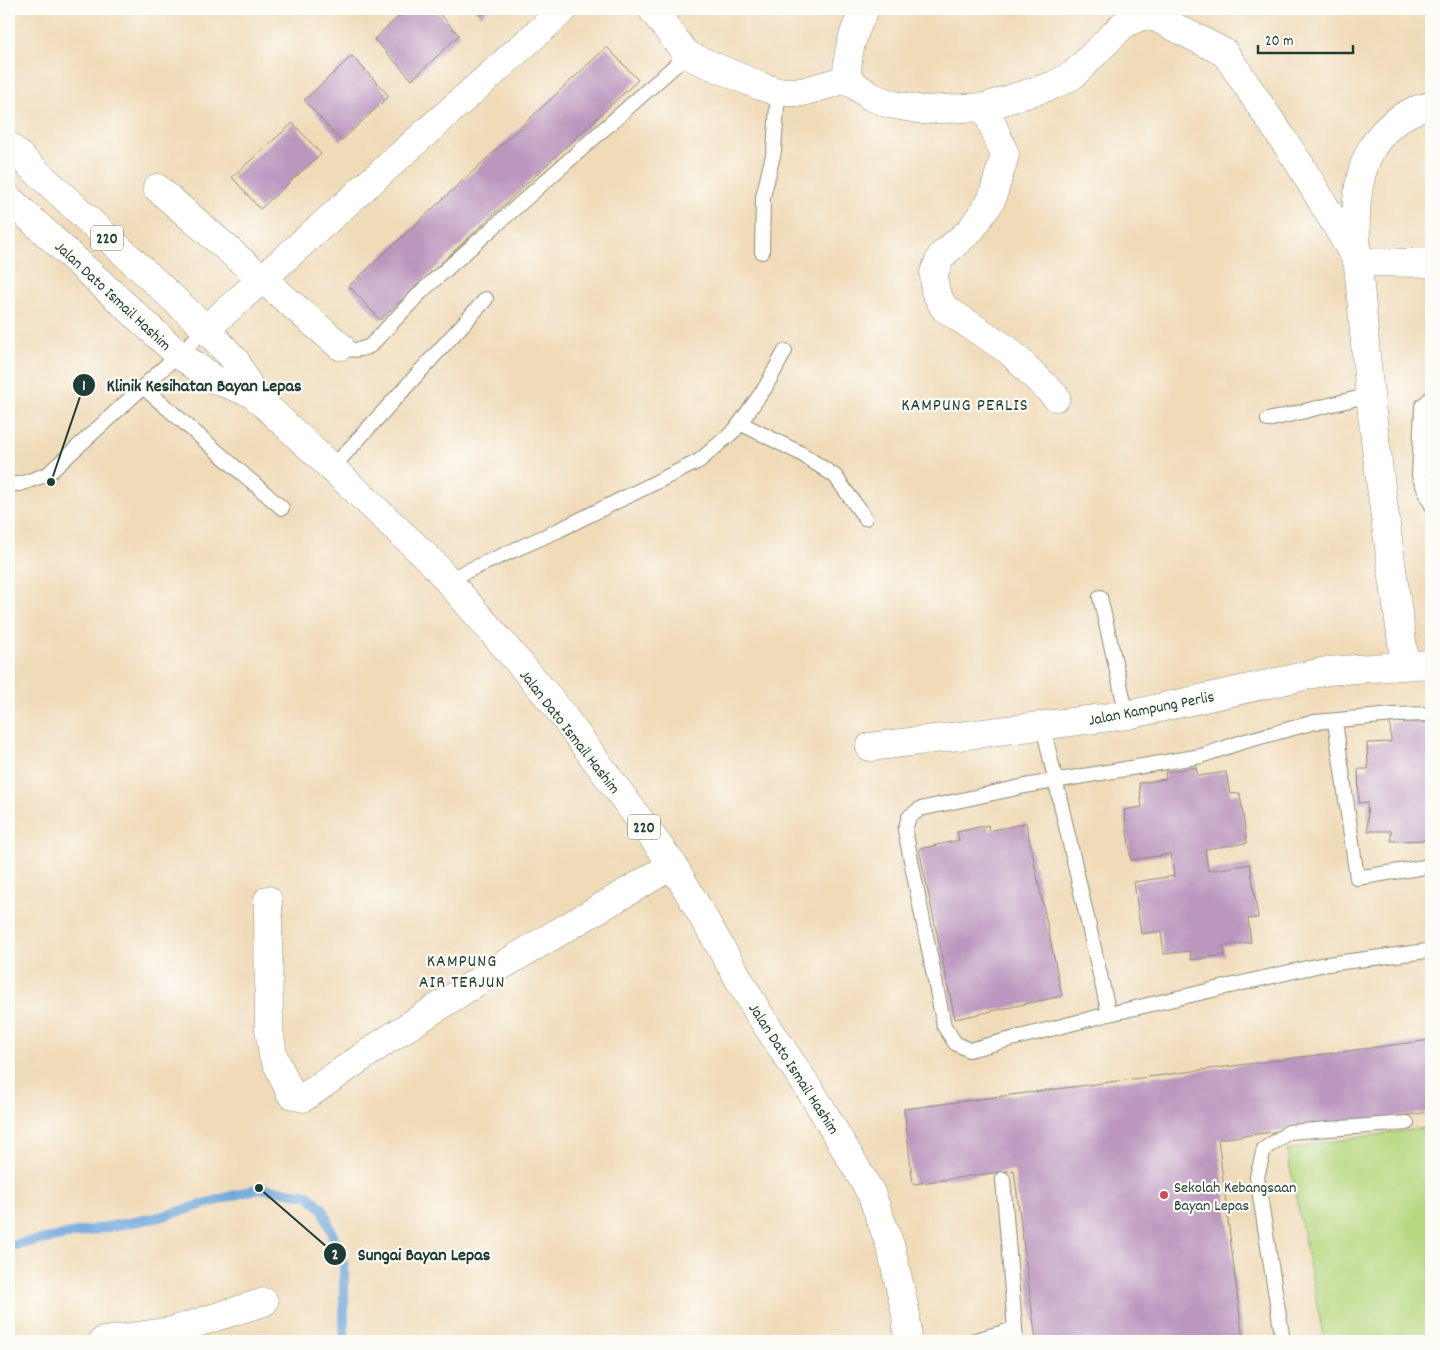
<svg xmlns="http://www.w3.org/2000/svg" width="1440" height="1350" font-family="Dekko,sans-serif">
	<rect width="100%" height="100%" fill="#fdfcf7"/>
	<filter id="ink" filterUnits="userSpaceOnUse"><feTurbulence type="fractalNoise" baseFrequency=".02" numOctaves="2"/><feDisplacementMap in="SourceGraphic" scale="10" xChannelSelector="R" yChannelSelector="G"/><feConvolveMatrix kernelMatrix="1 2 1 2 8 2 1 2 1" color-interpolation-filters="sRGB"/></filter>
	<filter id="wash" filterUnits="userSpaceOnUse"><feTurbulence type="fractalNoise" baseFrequency=".0096" numOctaves="4" result="noise"/><feDisplacementMap in="SourceGraphic" scale="20" xChannelSelector="R" yChannelSelector="G"/><feGaussianBlur stdDeviation="1.12" result="paint"/><feColorMatrix in="noise" values="0 0 0 0 0 0 0 0 0 0 0 0 0 0 0 0 0 1.4 0 .05"/><feComposite in="paint" operator="in"/></filter>
	<g filter="url(#wash)">
		<rect width="100%" height="100%" fill="#f0dbb9"/>
		<path fill="#b6d77e" stroke="#6a8a59" d="M1431 1127V1341H1324L1287 1151 1321 1143Z"/>
		<g fill="none" stroke-linecap="round" stroke-linejoin="round">
			<path stroke="#69a4d9" stroke-width="10" d="M9 1246 160 1217 259 1188 308 1195 323 1209 344 1266V1341"/>
		</g>
		<g id="blocks">
			<path fill="#bb97be" d="M407 9H435L459 35 412 80 374 39Z
				M474 9H489L481 16Z
				M607 47 638 80 380 320 349 286Z
				M352 56 389 96 341 141 304 100Z
				M293 123 321 154 260 209 232 177Z
				M1390 722H1431V840L1391 841V831H1368L1367 802 1359 803 1358 769H1368L1367 743 1391 742Z
				M1196 767 1198 776 1226 772 1230 794 1240 793 1247 843 1205 849 1208 871 1250 864 1258 918 1248 919 1251 942 1223 946 1225 955 1191 960 1190 951 1164 954 1161 931 1141 934 1134 882 1174 876 1171 854 1131 860 1124 810 1142 807 1139 783 1166 779 1165 772Z
				M1026 823 1062 996 955 1019 919 849 959 840 957 832 988 825 989 831Z
				M1431 1040V1112L1218 1139 1243 1341H1036L1014 1170 913 1184 904 1109Z"/>
		</g>
	</g>
	<g filter="url(#ink)">
		<use href="#blocks" fill-opacity="0" stroke="#888c76" stroke-width="1"/>
		<g fill="none" stroke-linecap="round" stroke-linejoin="round">
			<g stroke="#888c76" stroke-width="16">
				<path id="lane" d="M762 252 763 197 774 151 778 92
					M340 346C352 351 359 351 370 346L422 291 687 55
					M143 387 282 508
					M1431 398 1422 406 1419 476 1431 504
					M1268 420 1370 395
					M740 423 800 453 835 476 865 518
					M332 468 486 299
					M9 484H20L48 474 206 329
					M447 580 559 530 699 461 735 430 765 388 785 351
					M1100 597 1127 715
					M1335 721 1357 878 1431 866
					M1043 726 1109 1014
					M1427 951 1320 965 1109 1014 969 1050 955 1043 944 1026 905 830 909 817 920 809 1025 786 1201 756 1242 742 1315 722 1393 715 1431 714
					M1003 1179 1015 1329
					M972 1341 1015 1329 1016 1341
					M1283 1341 1257 1177 1264 1149 1289 1132 1407 1123"/>
			</g>
			<g stroke="#888c76" stroke-width="29">
				<path id="street" d="M652 9 687 55 760 86 778 92H802L847 79
					M847 79 870 96 889 104 923 110 985 107 1054 85 1073 75 1123 25 1143 15 1157 18 1225 53 1299 163 1358 262 1431 263
					M847 79C847 51 852 34 865 9
					M985 107 1005 155 991 201 970 231 941 256 934 273 935 291 944 308 1008 350 1056 397
					M157 188 340 346
					M206 329 564 9
					M1405 664C1389 545 1371 427 1362 308 1358 259 1348 205 1367 158 1378 132 1403 110 1431 106
					M870 747 1127 715 1327 671 1431 664
					M268 900 269 1029 273 1055 291 1094 303 1098 384 1042 503 965 673 865
					M103 1341 171 1331 264 1302"/>
			</g>
			<g stroke="#888c76" stroke-width="29">
				<path id="primary" d="M9 146 206 329 235 360 253 394 432 562 552 701 673 865 759 1014 815 1098 871 1193 891 1248 906 1315 908 1341
					M9 199 178 354 216 380 253 394"/>
			</g>
			<use href="#lane" stroke="#fff" stroke-width="14"/>
			<use href="#street" stroke="#fff" stroke-width="28"/>
			<use href="#primary" stroke="#fff" stroke-width="28"/>
		</g>
	</g>
	<circle fill="#d1495b" stroke="#fdfcf7" stroke-width="2" cx="1164" cy="1195" r="5"/>
	<g text-anchor="middle" stroke-width="4.5" stroke-linejoin="round" paint-order="stroke">
		<g fill="#fdfcf7" stroke="#62766e" stroke-width="1">
			<rect x="91" y="225.5" width="32" height="25" rx="4"/>
			<rect x="628" y="814.5" width="32" height="25" rx="4"/>
		</g>
		<g font-size="15" font-weight="bold" fill="#1f3d34">
			<text x="107" y="243">220</text>
			<text x="644" y="832">220</text>
		</g>
		<g font-size="16" fill="#1f3d34" stroke="#fdfcf7">
			<text transform="translate(114 295) rotate(43)" y="6">Jalan Dato Ismail Hashim</text>
			<text transform="translate(1151 707) rotate(-11)" y="6">Jalan Kampung Perlis</text>
			<text transform="translate(571 731) rotate(52)" y="6">Jalan Dato Ismail Hashim</text>
			<text transform="translate(795 1068) rotate(57)" y="6">Jalan Dato Ismail Hashim</text>
		</g>
		<g font-size="16" fill="#1f3d34" stroke="#fdfcf7" text-anchor="start">
			<text x="1174" y="1192">Sekolah Kebangsaan<tspan x="1174" dy="18">Bayan Lepas</tspan></text>
		</g>
		<g font-size="18" letter-spacing="1" fill="#1f3d34" stroke="#fdfcf7">
			<text x="965" y="410">KAMPUNG PERLIS</text>
			<text x="462" y="966">KAMPUNG<tspan x="462" dy="21">AIR TERJUN</tspan></text>
		</g>
	</g>
	<path fill="none" stroke="#1f3d34" stroke-width="2" d="M51 482L84 385M259 1188L335 1254"/>
	<g fill="#1f3d34" stroke="#fdfcf7" stroke-width="2">
		<circle cx="51" cy="482" r="5"/>
		<circle cx="259" cy="1188" r="5"/>
		<circle cx="84" cy="385" r="12"/>
		<circle cx="335" cy="1254" r="12"/>
	</g>
	<g font-size="15" text-anchor="middle" font-weight="bold" fill="#fff">
		<text x="84" y="390">1</text>
		<text x="335" y="1259">2</text>
	</g>
	<g font-size="18" text-anchor="middle" font-weight="bold" fill="#1f3d34" stroke="#fdfcf7" stroke-width="4.5" stroke-linejoin="round" paint-order="stroke">
		<text x="204" y="391">Klinik Kesihatan Bayan Lepas</text>
		<text x="424" y="1260">Sungai Bayan Lepas</text>
	</g>
	<rect width="1440" height="1350" fill="none" stroke="#fdfcf7" stroke-width="30"/>
	<path d="M1258 45v8h95v-8" fill="none" stroke="#1f3d34" stroke-width="2.5"/>
	<text x="1265" y="45" font-size="15" fill="#1f3d34" stroke="#fdfcf7" stroke-width="4" paint-order="stroke">20 m</text>
</svg>
